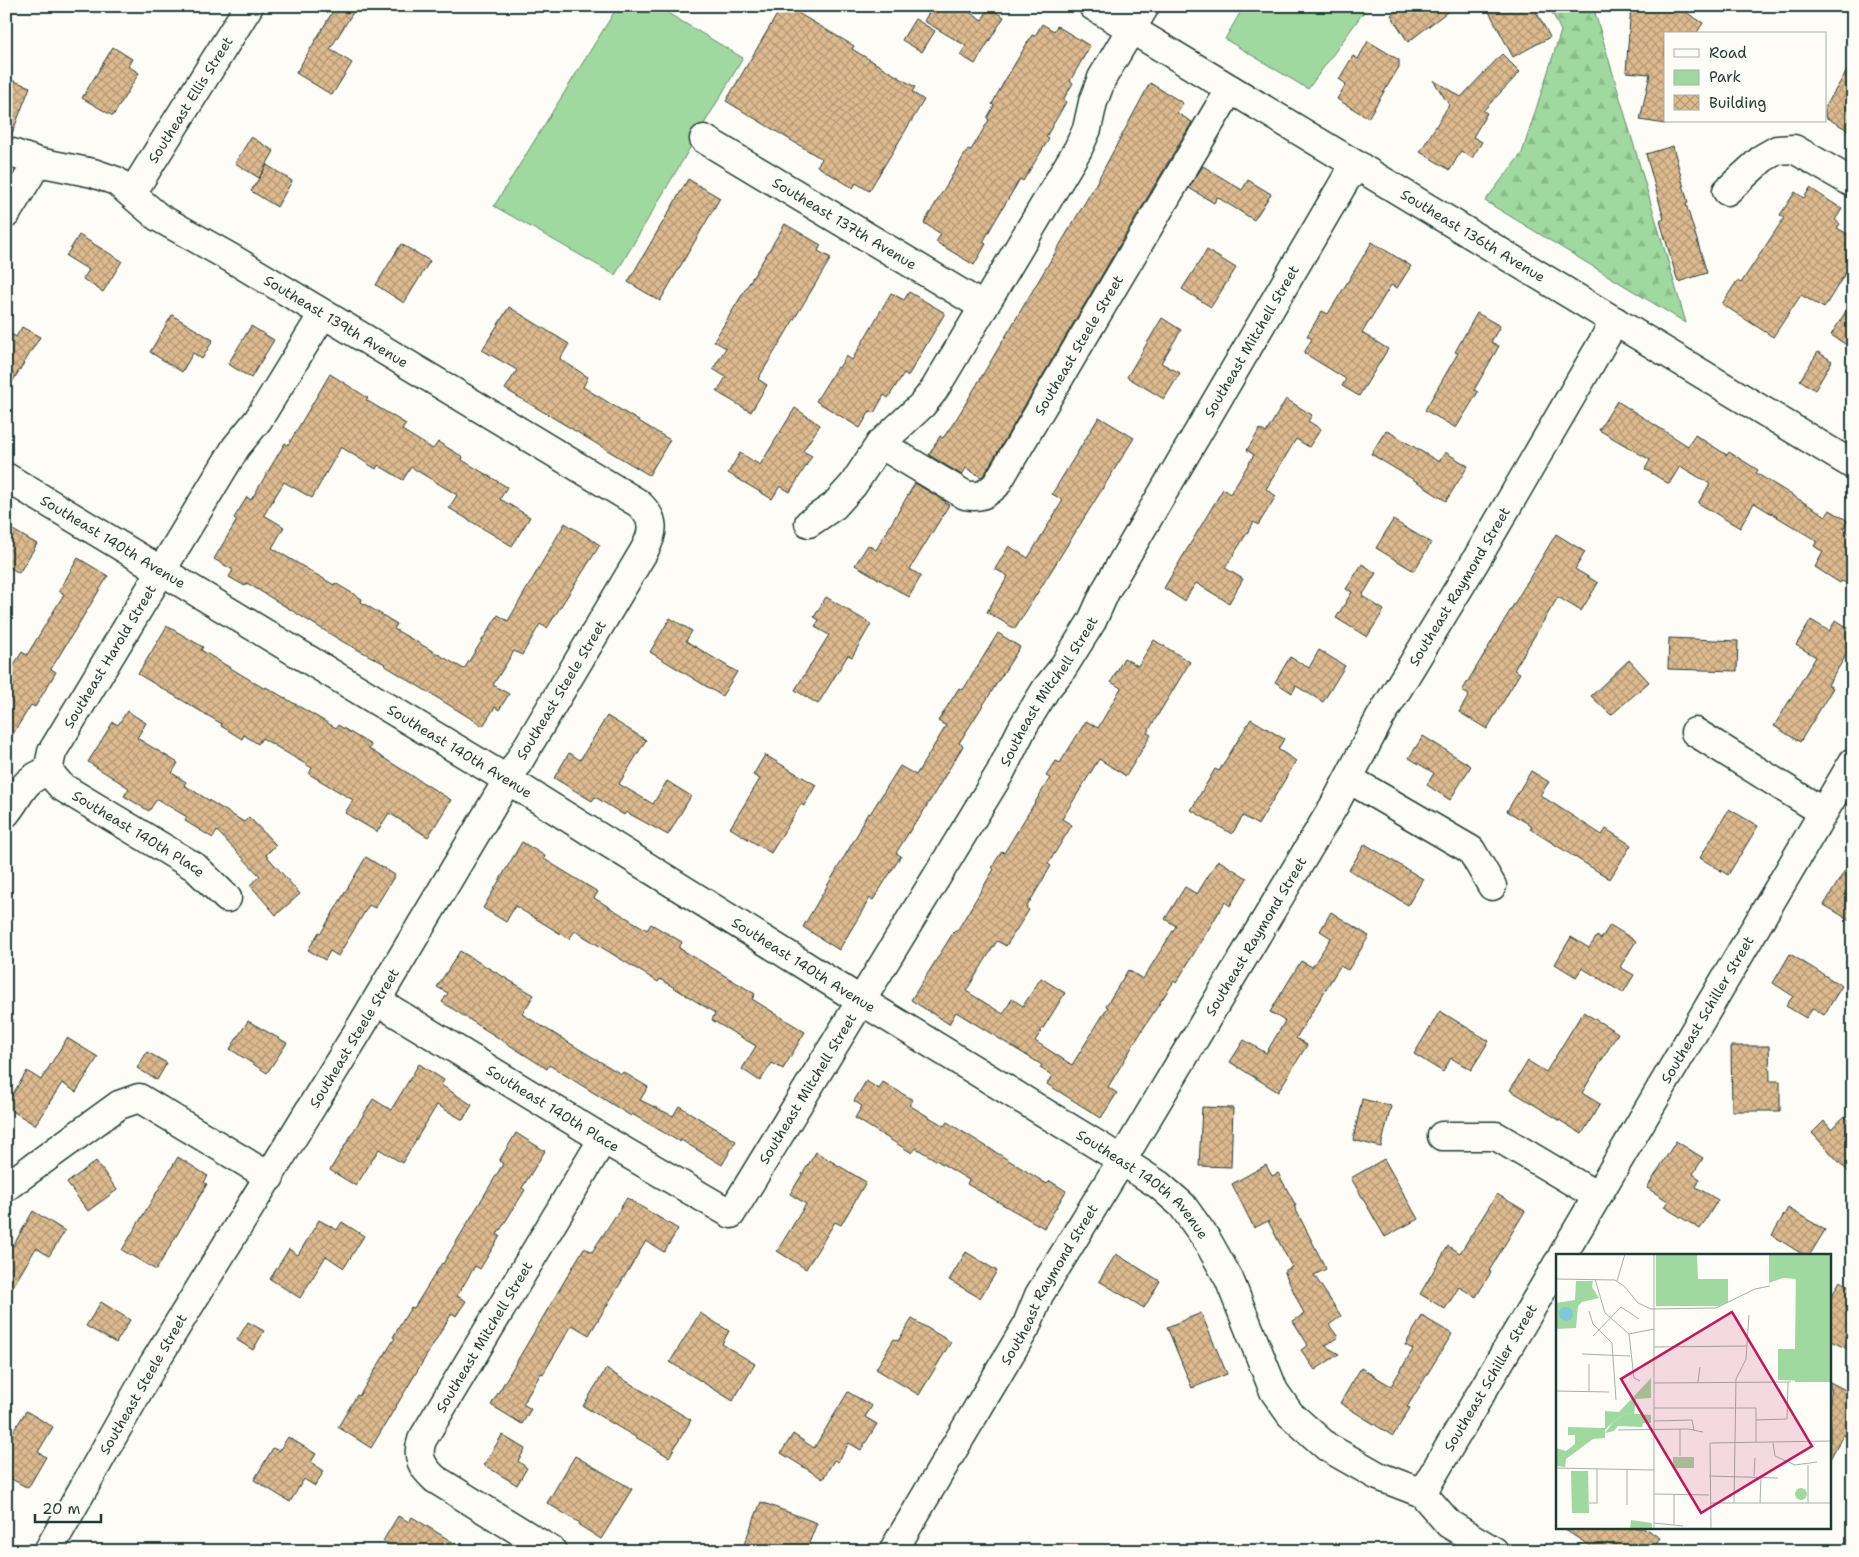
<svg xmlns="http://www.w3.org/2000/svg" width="1859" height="1557" font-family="'Shantell Sans',sans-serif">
	<defs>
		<pattern id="forest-firs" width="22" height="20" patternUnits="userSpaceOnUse" patternTransform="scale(1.25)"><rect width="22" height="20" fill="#a0d99f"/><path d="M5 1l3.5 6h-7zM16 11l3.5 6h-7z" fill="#89bb8a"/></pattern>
		<pattern id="building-cross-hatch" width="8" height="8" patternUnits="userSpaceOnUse" patternTransform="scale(1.25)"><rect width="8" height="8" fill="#deba8f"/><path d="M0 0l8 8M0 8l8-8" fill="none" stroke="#b39876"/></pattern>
	</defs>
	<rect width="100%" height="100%" fill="#fdfcf7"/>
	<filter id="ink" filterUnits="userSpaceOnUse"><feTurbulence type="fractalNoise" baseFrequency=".02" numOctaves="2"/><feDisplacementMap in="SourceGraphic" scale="10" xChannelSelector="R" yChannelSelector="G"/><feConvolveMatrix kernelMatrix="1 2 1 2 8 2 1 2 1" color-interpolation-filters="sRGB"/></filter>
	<g filter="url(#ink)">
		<path fill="#a0d99f" stroke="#608b6a" d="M618 6H656L743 58 615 275 494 206Z
			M1244 6H1368L1308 89 1225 39Z"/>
		<path fill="url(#forest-firs)" stroke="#608b6a" d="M1549 6H1593L1686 323 1485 201 1522 153 1561 31Z"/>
		<path fill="url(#building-cross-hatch)" stroke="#1f3d34" d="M336 6H357L330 49 352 63 332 95 296 73Z
			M782 6H786L854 46 852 49 915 87 912 92 924 100 869 191 856 183 853 188 817 166 822 159 726 101Z
			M933 6H959L982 20 989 8 1004 17 975 64 960 55 966 46 924 21Z
			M1403 6H1455L1408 42 1391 15Z
			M1486 6H1533L1550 37 1513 57Z
			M1631 6H1676L1703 23 1696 34H1665V124L1640 120 1650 74 1626 72Z
			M915 19 935 31 922 52 902 40Z
			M1042 24 1054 31 1057 26 1090 46 1070 81 1073 83 1063 100 1066 102 1046 137 1049 139 1023 181 1020 179 995 221 983 242 986 244 974 265 936 242 941 234 924 223 968 149 971 150 989 120 987 118 994 106 992 104 1004 82 1032 35 1035 36Z
			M1368 41 1399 60V67L1368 118 1337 99 1346 84 1339 79 1353 56 1358 59Z
			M113 47 132 59 128 66 139 73 113 116 82 98Z
			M1502 54 1520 72 1483 111 1487 113 1473 137 1482 142 1472 158 1461 151 1450 170 1420 152 1449 105 1433 80 1461 97Z
			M1853 61V133L1825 117V107Z
			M6 78 30 87 11 136H6Z
			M1150 83 1183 103 1177 113 1192 122 984 475 981 477 966 468 962 475 929 455 940 436 943 438 957 418 1093 189Z
			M251 137 274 151 259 178 235 163Z
			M1673 146 1688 203 1686 204 1707 273 1678 282 1660 221 1664 219 1646 154Z
			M267 165 292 181 277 207 251 191Z
			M1203 166 1242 190 1248 180 1271 194 1254 220 1217 197 1214 203 1189 188Z
			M688 179 720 198 660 301 628 282Z
			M1810 188 1842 209 1835 220 1840 224 1837 228 1853 237V276L1846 272 1824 308 1801 295 1773 337 1722 304 1737 281 1741 283 1784 218 1780 215 1795 192 1804 198Z
			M785 224 821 245 818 251 831 258 758 379 767 385 751 412 717 392 726 377 713 369 726 348 714 341Z
			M79 235 122 261 103 292 83 279 89 270 66 256Z
			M1372 242 1411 266 1397 288 1391 285 1362 333 1388 349 1359 396 1342 386 1346 379 1304 353 1312 339 1307 336 1322 311 1328 314Z
			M401 244 430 261 404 303 376 285Z
			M1207 250 1236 268 1211 307 1182 289Z
			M909 292 945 313 908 376 904 373 888 398 884 395 874 413 870 411 860 428 816 401 837 367 839 368 846 356 852 360 891 293 904 300Z
			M1853 300V349L1831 335Z
			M509 307 569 344 560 359 588 377 583 387 670 440 649 475 505 389 517 370 482 350Z
			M1477 313 1500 326 1491 342 1499 346 1474 390 1478 392 1456 428 1425 410 1458 353 1455 352Z
			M172 315 213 340 202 359 193 353 182 372 150 352Z
			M1162 318 1181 330 1161 363 1180 373 1164 399 1127 377Z
			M251 326 274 340 251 378 228 364Z
			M22 327 40 337 6 392V331L16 337Z
			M1818 352 1832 361 1815 390 1800 380Z
			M330 374 368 398 366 400 406 424 402 430 433 449 438 442 463 457 462 460 507 487 500 499 530 517 512 546 449 508 457 495 411 467 403 480 378 465 376 469 341 447 312 498 284 482 264 515 284 527 272 548 334 585 335 583 362 599 361 602 397 624 394 629 464 669 498 615 508 621 565 523 600 545 547 628 540 624 522 655 514 651 493 685 509 694 499 710 495 707 483 726 384 665 385 664 345 643 247 583 245 586 229 577 233 570 214 559 237 520 234 518 247 497 251 500 285 443 288 445Z
			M1286 399 1312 415 1308 421 1321 429 1309 447 1296 439 1266 489 1276 496 1258 525 1254 522 1225 568 1243 579 1229 603 1196 583 1184 601 1164 588 1223 489 1230 494 1254 455 1247 450 1260 429 1266 433Z
			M1617 401 1688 446 1695 435 1727 455 1729 452 1758 470 1756 473 1826 516 1830 510 1848 521 1843 529 1853 535V587L1842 581 1840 583 1815 567 1823 552 1814 546 1817 541 1754 503 1740 528 1698 503 1710 484 1680 466 1669 484 1645 469 1650 460 1599 430Z
			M795 408 820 425 803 451 812 456 790 492 780 486 772 499 728 473 740 453 760 465Z
			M1099 417 1134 438 1015 629 987 612 1008 576 995 569 1009 546 1028 558 1063 500 1052 494Z
			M1386 430 1439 462 1445 452 1468 466 1446 501 1424 487V486L1371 454Z
			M915 483 946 502 945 503 949 505 910 569 921 576 909 597 855 565 868 545 876 550Z
			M1393 520 1431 543 1414 571 1376 548Z
			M6 526 37 544 19 573 6 565Z
			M1556 534 1585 552 1575 569 1598 583 1581 611 1558 597 1514 670 1520 673 1487 729 1459 712 1469 695 1462 691Z
			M78 558 108 576 51 669 56 672 35 707 31 705 6 745V677L22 652 27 655 64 594 59 591Z
			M1362 564 1376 573 1362 596 1384 610 1367 637 1336 618 1352 592 1346 589Z
			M826 597 871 624 852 657 848 655 818 704 795 690 829 635 815 627 819 620 814 617Z
			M670 618 692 631 686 641 737 672 722 696 650 652Z
			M1811 620 1829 631 1836 620 1853 631V644L1828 685 1833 688 1800 742 1774 726 1816 657 1796 645Z
			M167 626 203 647 201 650 265 689 266 687 336 728 338 725 371 745 369 749 451 800 428 837 389 813 377 832 345 813 353 800 309 774 312 768 262 738 258 744 244 735 242 739 221 726 222 724 138 674Z
			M998 633 1020 647 959 743 963 746 917 822 916 821 896 853 901 856 873 900 870 898 839 950 803 927 860 830 859 829 868 813 870 814 900 766 916 775 946 726 938 721 959 688 963 690Z
			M1669 638 1738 641 1737 671 1668 669Z
			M1154 640 1190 662 1147 733 1151 735 1126 776 1099 759 1062 819 1072 825 1048 864 1051 866 1026 908 1029 910 1006 946 997 941 966 991 1003 1014 1012 999 1023 1006 1041 978 1065 993 1035 1041 1072 1065 1108 1007 1106 1006 1128 970 1143 979 1176 926 1165 919 1185 887 1197 894 1218 860 1247 878 1230 906 1225 902 1176 983 1174 981 1143 1029 1108 1087 1117 1093 1101 1118 1047 1084 1052 1075 1040 1068 1042 1065 956 1012 949 1024 911 1000 955 930 957 931 994 869 992 867 1002 851 1004 853 1050 778 1046 776 1056 761 1060 763 1086 721 1098 728 1121 688 1111 682 1124 658 1138 666Z
			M1319 650 1345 666 1323 702 1296 686 1292 693 1275 682 1290 657 1309 668Z
			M1629 660 1649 682 1611 715 1591 696Z
			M127 711 146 723 137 738 178 763 172 773 186 782 184 785 244 822 249 817 276 845 266 855 300 894 276 915 250 885 260 876 217 831 213 838 185 821 187 817 157 799 149 811 124 796 129 788 88 762 113 722 118 725Z
			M607 716 646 740 619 784 653 804 667 781 691 796 668 835 626 812 624 815 595 797 592 801 554 778 569 753 580 760Z
			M1251 719 1284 739 1278 749 1296 761 1258 825 1243 816 1232 834 1191 810 1215 769 1219 771Z
			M1423 736 1471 766 1450 800 1427 785 1434 773 1409 758Z
			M765 755 816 785 804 806 801 804 771 853 730 828 760 779 753 775Z
			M1531 771 1549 782 1540 795 1602 835 1606 829 1631 845 1610 879 1530 829 1532 826 1507 811Z
			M1729 809 1758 826 1728 875 1700 858Z
			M522 842 545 856 544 859 598 892 594 898 647 930 651 924 682 942 679 948 755 994 752 999 805 1032 783 1069 772 1063 760 1081 742 1069 756 1046 712 1020 715 1013 660 979 658 982 575 931 569 939 515 906 506 922 483 908Z
			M1365 844 1423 879 1408 905 1349 870Z
			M366 857 395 875 375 908 369 905 338 956 330 951 325 960 308 950 319 932 321 933Z
			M1853 857V922L1824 905Z
			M1331 912 1369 936 1348 970 1340 966 1296 1038 1307 1045 1278 1092 1230 1062 1244 1040 1266 1053 1285 1021 1270 1012 1301 961 1312 967 1331 938 1320 931Z
			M1610 925 1636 941 1620 967 1634 975 1623 993 1582 968 1576 977 1555 964 1571 937 1589 948 1597 936 1601 939Z
			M460 951 534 995 522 1014 589 1055 621 1074 623 1072 648 1087 640 1100 673 1116 679 1106 736 1141 722 1165 681 1140 680 1142 632 1114 631 1116 549 1065 547 1069 442 1002 448 993 437 987Z
			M1790 954 1842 986 1824 1015 1813 1008 1806 1018 1786 1006 1793 996 1773 983Z
			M1440 1011 1489 1041 1471 1070 1451 1058 1443 1072 1414 1054Z
			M1583 1012 1618 1033 1582 1093 1600 1104 1582 1134 1510 1090 1528 1061 1546 1072Z
			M248 1021 287 1043 267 1073 230 1049Z
			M67 1038 98 1057 76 1092 62 1083 35 1125 6 1107V1105L27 1071 41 1080Z
			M1731 1046H1769L1770 1081H1780V1111H1732Z
			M147 1052 167 1063 157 1080 137 1068Z
			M419 1064 444 1080 441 1085 472 1105 463 1120 437 1105 402 1163 379 1149 356 1186 330 1170 373 1099 391 1110Z
			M866 1081 879 1089 883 1082 913 1100 909 1105 944 1126 947 1122 1047 1184 1050 1181 1066 1191 1044 1228 967 1184 969 1180 916 1148 912 1153 855 1118 862 1106 854 1101Z
			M1362 1099 1391 1106 1381 1147 1353 1140Z
			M1202 1107 1233 1108 1231 1167 1199 1166Z
			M1845 1116 1853 1125V1177L1812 1133 1824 1121 1831 1129Z
			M516 1133 545 1151 522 1188 525 1190 497 1235 500 1236 480 1269 475 1266 457 1296 466 1301 456 1316 452 1313 371 1448 338 1427 357 1395 359 1396 395 1338 393 1337 411 1307 414 1308 442 1263 443 1264 503 1164 499 1161Z
			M1676 1141 1703 1158 1693 1174 1700 1179 1696 1187 1718 1200 1700 1229 1664 1207 1668 1201 1647 1188Z
			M816 1152 866 1182 841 1225 835 1222 806 1269 777 1251 806 1204 790 1194Z
			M178 1157 208 1176 204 1182 207 1184 156 1270 122 1250Z
			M1384 1159 1418 1219 1385 1237 1351 1178Z
			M96 1161 117 1190 88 1211 67 1183Z
			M1266 1165 1272 1176 1278 1173 1296 1206H1294L1326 1269 1314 1275 1341 1316 1329 1325 1338 1337 1325 1346 1339 1354 1315 1370 1301 1350 1308 1345 1293 1321 1304 1314 1284 1271 1292 1267 1268 1221 1254 1228 1232 1184Z
			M1497 1194 1525 1211 1489 1271 1491 1272 1476 1297 1459 1287 1445 1309 1420 1294 1448 1246 1460 1253Z
			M627 1198 678 1229 664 1252 646 1241 589 1335 572 1325 543 1374 541 1373 523 1404 531 1409 522 1424 491 1405 584 1248 592 1252Z
			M1788 1208 1825 1230 1809 1256H1805L1772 1235Z
			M33 1211 65 1231 49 1256 36 1248 6 1298V1242L13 1246Z
			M319 1220 337 1230 342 1222 364 1236 344 1268 326 1256 300 1298 270 1279 289 1249 298 1255Z
			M966 1252 997 1271 980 1298 949 1280Z
			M1116 1254 1160 1281 1144 1308 1099 1281Z
			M1840 1281 1853 1288V1352L1830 1340V1299Z
			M101 1302 130 1320 116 1343 86 1326Z
			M700 1313 729 1331 722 1344 755 1364 733 1401 670 1362Z
			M1201 1313 1227 1374 1192 1388 1167 1327Z
			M1422 1316 1452 1334 1407 1407 1410 1408 1393 1436 1340 1403 1361 1368 1391 1386 1413 1349 1405 1345Z
			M912 1319 951 1342 919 1395 876 1369 894 1339 898 1341Z
			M248 1322 264 1331 253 1350 237 1340Z
			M606 1369 691 1420 669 1457 583 1406Z
			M1830 1382 1853 1394V1440L1843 1435 1830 1459Z
			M848 1392 872 1406 865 1417 877 1424 861 1450 849 1443 838 1462 834 1460 823 1479 781 1453 793 1434 814 1448Z
			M26 1411 53 1427 38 1452 46 1457 28 1488 6 1476V1443Z
			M502 1435 525 1449 518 1461 527 1468 517 1485 484 1465Z
			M288 1437 316 1454 311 1462 324 1471 315 1486 304 1479 290 1502 254 1480 273 1448 279 1451Z
			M575 1456 632 1489 601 1539 579 1525 580 1523 547 1503Z
			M761 1502 817 1523 806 1551H761L744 1544Z
			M398 1516 409 1522 412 1517 467 1551H400L383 1541Z
			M1562 1528H1644L1660 1538 1652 1551H1598Z"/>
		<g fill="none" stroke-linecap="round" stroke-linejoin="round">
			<g stroke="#1f3d34" stroke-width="31">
				<g id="minor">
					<path id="s1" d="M1093 6 1853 465"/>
					<path id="s2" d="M704 139 984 307"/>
					<path id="s3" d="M6 151 38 162 93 173 116 181 158 217 231 258 638 503C655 518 655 531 644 551L357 1033 154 1363 48 1551"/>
					<path d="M1727 191 1763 158 1777 150 1794 149 1853 183"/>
					<path id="s4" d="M132 193 249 6"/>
					<path d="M6 214 38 162"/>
					<path id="s5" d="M880 444 965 495C980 498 985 495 996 485L1230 89"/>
					<path id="s6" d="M6 477 508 780 847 992 1107 1151 1159 1185 1182 1205 1207 1240 1229 1279 1274 1391 1290 1414 1327 1447 1378 1476 1422 1493 1449 1524 1494 1551"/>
					<path d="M809 523 834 506 853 485 880 444 922 405 934 390 1078 149 1087 129 1093 102 1102 78 1145 6"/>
					<path d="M1695 732 1823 812"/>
					<path id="s7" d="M48 771 52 752 236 447 258 420 323 314"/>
					<path id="s8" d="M48 771 62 787 195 867 227 898"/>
					<path d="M1349 779 1471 850 1492 886"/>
					<path d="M6 813C22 793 21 781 48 771"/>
					<path id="s9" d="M377 1001 603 1139 731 1214 1000 773 1024 725 1046 689 1062 669 1092 621 1106 590 1346 179 1359 166"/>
					<path d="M1442 1136H1496L1597 1196"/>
					<path d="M6 1187 119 1105 139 1098 270 1177"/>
					<path id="s10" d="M1562 1256 1853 762"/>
					<path id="s11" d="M1422 1493 1558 1263"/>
					<path id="s12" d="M552 1551 435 1479C422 1467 416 1457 422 1440L603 1139"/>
					<path id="s13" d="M893 1551 1026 1327 1039 1295 1122 1160 1335 804 1380 718 1476 560 1615 321"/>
				</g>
			</g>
			<use href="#minor" stroke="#fdfcf7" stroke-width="28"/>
		</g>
	</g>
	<g text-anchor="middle" stroke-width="4.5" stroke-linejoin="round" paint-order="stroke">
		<g font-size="14" fill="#1f3d34" stroke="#fdfcf7">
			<text dy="5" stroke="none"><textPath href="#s4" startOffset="110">Southeast Ellis Street</textPath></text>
			<text dy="5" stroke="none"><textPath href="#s2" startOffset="164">Southeast 137th Avenue</textPath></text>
			<text dy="5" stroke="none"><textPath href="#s1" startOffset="444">Southeast 136th Avenue</textPath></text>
			<text dy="5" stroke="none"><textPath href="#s3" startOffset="376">Southeast 139th Avenue</textPath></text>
			<text dy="5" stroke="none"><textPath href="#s9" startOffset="1430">Southeast Mitchell Street</textPath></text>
			<text dy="5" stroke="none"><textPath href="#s5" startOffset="296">Southeast Steele Street</textPath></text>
			<text dy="5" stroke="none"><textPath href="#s6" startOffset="125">Southeast 140th Avenue</textPath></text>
			<text dy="5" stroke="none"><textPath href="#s13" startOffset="1119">Southeast Raymond Street</textPath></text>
			<text dy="5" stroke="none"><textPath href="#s7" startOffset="131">Southeast Harold Street</textPath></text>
			<text transform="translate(561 690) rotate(-59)" y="5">Southeast Steele Street</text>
			<text dy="5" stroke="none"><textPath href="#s9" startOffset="1025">Southeast Mitchell Street</textPath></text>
			<text dy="5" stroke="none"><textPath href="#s6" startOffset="530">Southeast 140th Avenue</textPath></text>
			<text dy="5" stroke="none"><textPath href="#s8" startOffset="111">Southeast 140th Place</textPath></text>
			<text dy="5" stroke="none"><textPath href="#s13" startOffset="714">Southeast Raymond Street</textPath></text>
			<text dy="5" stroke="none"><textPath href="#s6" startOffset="935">Southeast 140th Avenue</textPath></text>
			<text dy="5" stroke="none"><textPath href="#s10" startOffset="286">Southeast Schiller Street</textPath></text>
			<text transform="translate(354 1038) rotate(-59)" y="5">Southeast Steele Street</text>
			<text dy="5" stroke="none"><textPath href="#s9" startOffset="560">Southeast Mitchell Street</textPath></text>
			<text dy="5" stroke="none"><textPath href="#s9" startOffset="206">Southeast 140th Place</textPath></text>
			<text dy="5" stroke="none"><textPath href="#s6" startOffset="1340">Southeast 140th Avenue</textPath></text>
			<text dy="5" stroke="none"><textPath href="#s13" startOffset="309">Southeast Raymond Street</textPath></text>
			<text dy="5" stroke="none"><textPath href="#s12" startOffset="302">Southeast Mitchell Street</textPath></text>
			<text dy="5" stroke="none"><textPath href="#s11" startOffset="134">Southeast Schiller Street</textPath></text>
			<text transform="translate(143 1384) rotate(-60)" y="5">Southeast Steele Street</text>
		</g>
	</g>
	<g transform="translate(1556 1254)">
		<rect width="275" height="275" fill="#fdfcf7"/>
		<path d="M100 0H141L142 25H172V48L163 52H100ZM213 0H275V128L222 126V95H239L241 25 227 24 213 29ZM71 159 95 161V169H87L86 173 62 172 58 177 49 179 57 168ZM117 203H138V214H117ZM75 266 96 269V275H74Z" fill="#a0d99f"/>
		<path d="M240 0H275V128H239ZM95 124V144L80 145 78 160 71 159 57 168 49 176V184L37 185 10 205 9 213 0 212V194L10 197 19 190V181H12V173L49 174V157L63 158ZM15 217H32L33 259H16ZM239 240a6 6 0 1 1 12 0a6 6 0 1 1-12 0Z" fill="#a0d99f"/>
		<path d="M20 27H37L36 33 43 44 26 48 22 52 20 74 0 75V49L19 46Z" fill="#a0d99f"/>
		<path d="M3 60a7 7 0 1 1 14 0a7 7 0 1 1-14 0Z" fill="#7bc9d9"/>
		<path fill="none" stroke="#a4b0a9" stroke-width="1" d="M0 25 59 26 69 33 82 49 95 55 160 54 199 35 214 32M39 25 49 59 73 80M61 27 69 0M33 57 37 70 56 89 60 146M73 80 78 124 84 127M73 80 98 75M37 82 65 53 83 65M98 93 190 92M26 100 74 102M33 110V137M142 128 144 113M98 129 235 128M0 137 53 138M98 154H200V188M200 166 231 165 232 128M98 167 136 166 138 176M124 175V202M62 176 132 175 147 178M217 189 219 202 239 211 261 208M0 214 98 216M153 222 222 224M198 222 199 204M98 240 153 241M33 249H41V215M155 249H275M178 249 180 125 190 105 193 61M204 249 205 224M252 249V211M71 251V215M98 269 127 272M118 270V240M98 275V0M155 275 154 189 275 187"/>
		<path fill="#c2185b" fill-opacity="0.15" stroke="#c2185b" stroke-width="2.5" d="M176 58 256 192 145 259 65 125Z"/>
		<rect width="275" height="275" fill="none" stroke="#1f3d34" stroke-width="2.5"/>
	</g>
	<rect width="1859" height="1557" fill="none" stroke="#fdfcf7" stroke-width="25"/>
	<rect x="12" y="12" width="1834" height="1532" fill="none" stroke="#1f3d34" stroke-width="2" filter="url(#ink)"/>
	<rect x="1664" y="32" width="162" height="90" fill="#fdfcf7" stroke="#a4b0a9"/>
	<rect x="1674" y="49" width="25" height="8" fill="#fdfcf7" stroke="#a4b0a9"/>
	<text x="1709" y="58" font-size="15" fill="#1f3d34">Road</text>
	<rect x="1674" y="70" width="25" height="15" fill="#a0d99f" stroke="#a4b0a9"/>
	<text x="1709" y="82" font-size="15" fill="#1f3d34">Park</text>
	<rect x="1674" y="95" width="25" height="15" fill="url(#building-cross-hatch)" stroke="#a4b0a9"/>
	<text x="1709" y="108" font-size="15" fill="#1f3d34">Building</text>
	<path d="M35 1514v8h66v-8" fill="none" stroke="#1f3d34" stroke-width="2.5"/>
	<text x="42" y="1514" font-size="15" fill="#1f3d34" stroke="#fdfcf7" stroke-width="4" paint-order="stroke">20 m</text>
</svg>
